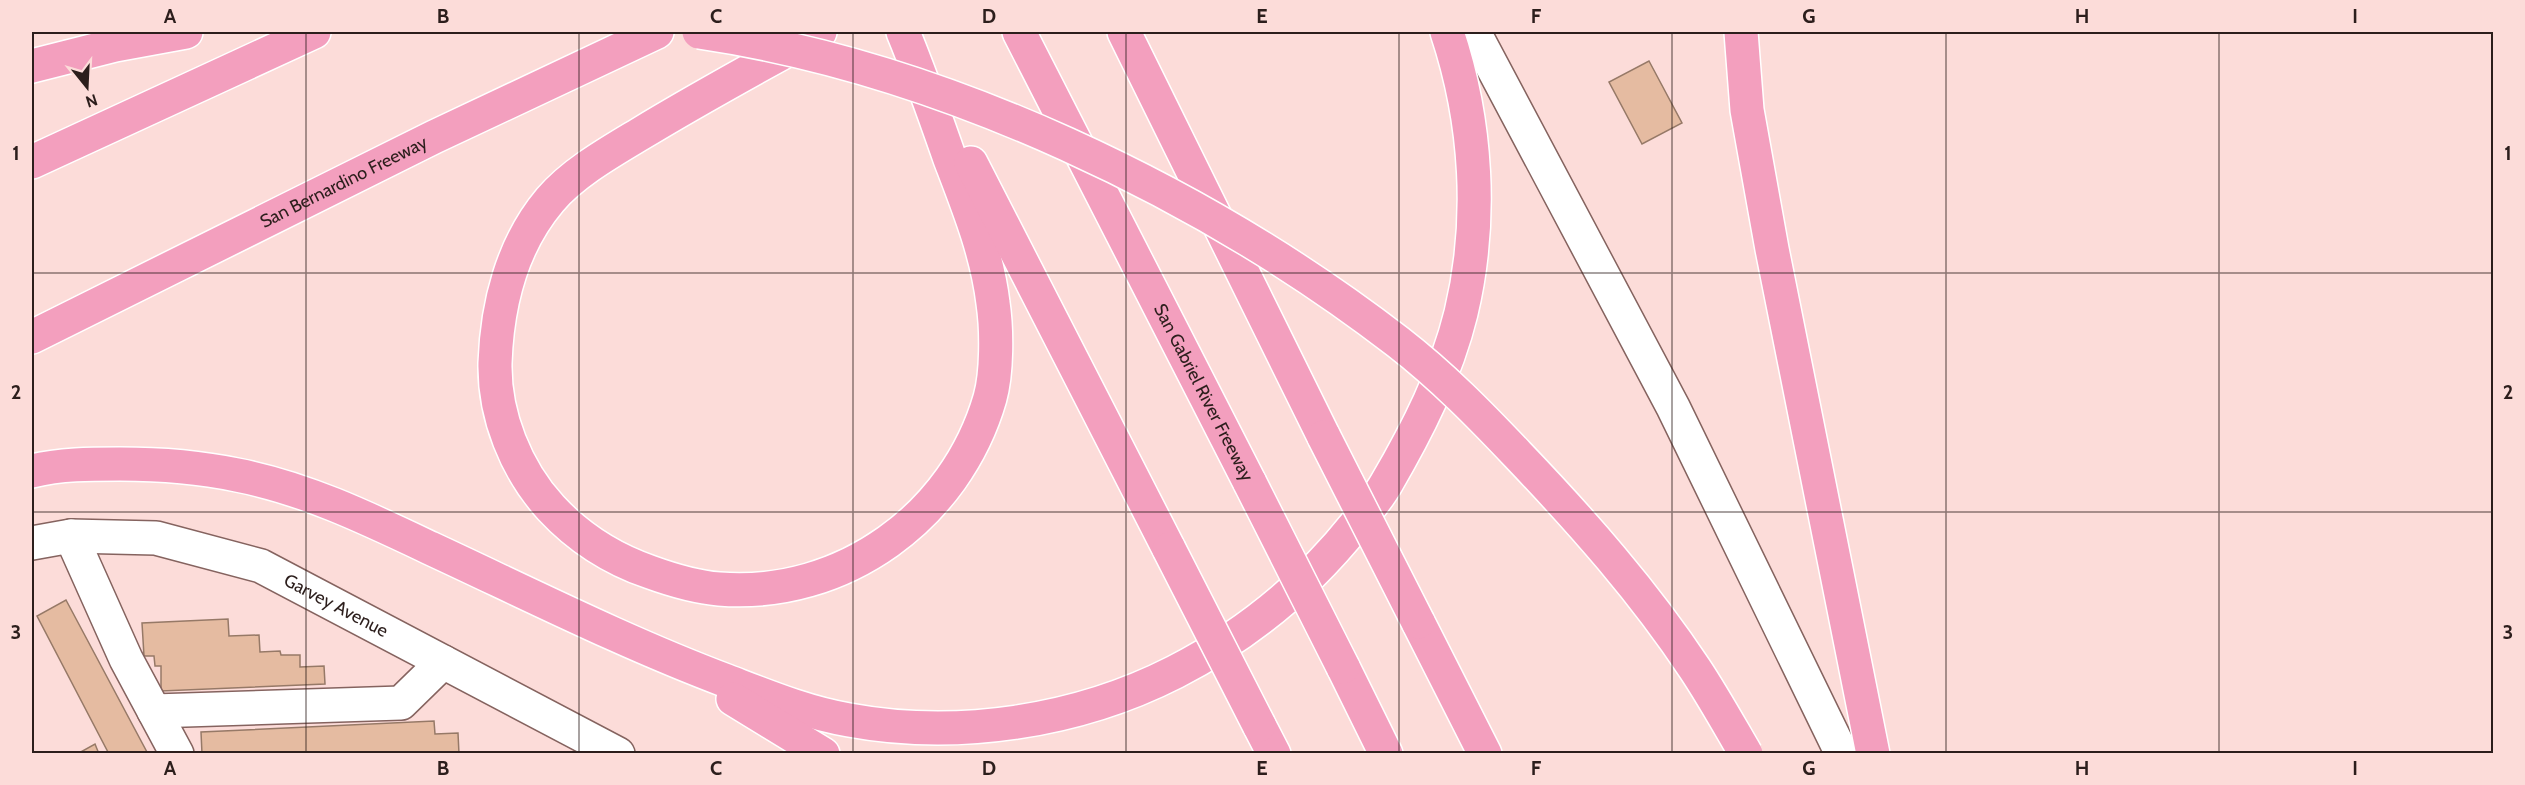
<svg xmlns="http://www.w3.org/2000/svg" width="2525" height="785" font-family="Cabin,sans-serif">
	<rect width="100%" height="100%" fill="#fcdcd9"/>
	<path fill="#e5bba1" stroke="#967967" stroke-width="1.5" d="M1649 61 1682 123 1642 144 1609 82Z
		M66 600 148 754H109L37 616Z
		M228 619 229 636 259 635 260 652 280 651 281 655H300V667L324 666 325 684 161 691V666H155L154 656H144L142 623Z
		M434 721 435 734 458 733 459 754H202L201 732Z
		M95 744 99 754H77Z"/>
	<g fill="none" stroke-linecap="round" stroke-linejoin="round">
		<g stroke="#85635f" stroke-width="36">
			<g id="minor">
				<path d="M1474 32 1673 407 1842 754"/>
				<path d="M71 536 126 659 177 754"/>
				<path id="s1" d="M32 543 71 536 156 538 261 566 618 754"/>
				<path d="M154 711 401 703 443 662"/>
			</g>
		</g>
		<g stroke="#fff" stroke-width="36">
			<g id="highway">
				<path d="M820 32C760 65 699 98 640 134 610 152 573 173 550 200 512 245 497 305 495 363 494 415 516 470 551 508 578 537 612 559 650 572 672 580 695 587 719 589 843 599 956 516 990 398 997 373 997 330 993 303 987 253 968 206 950 159 935 116 920 73 903 32"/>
				<path id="s2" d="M1019 32 1250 483"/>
				<path d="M1124 32 1324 437"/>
				<path d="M1741 32 1747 110 1772 249 1873 754"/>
				<path d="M32 66 115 45 186 32"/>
				<path d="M32 162 314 32"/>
				<path d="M971 163 1169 549"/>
				<path id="s3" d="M32 337 434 137 657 32"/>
				<path d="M32 471C61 464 90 464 120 464 159 464 199 467 237 475 305 488 369 519 430 548 529 594 626 643 727 681 766 696 807 713 849 720 957 740 1077 722 1175 672 1247 635 1306 587 1356 524 1367 511 1378 498 1386 484 1417 431 1446 374 1461 313 1483 221 1477 122 1447 32"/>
				<path d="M1418 622 1485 754"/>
				<path d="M1343 667 1386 754"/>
				<path d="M733 699 823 754"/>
				<path d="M1259 725 1274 754"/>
			</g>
		</g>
		<use href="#minor" stroke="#fff" stroke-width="33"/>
		<use href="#highway" stroke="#f39fbe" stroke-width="33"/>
		<g stroke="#fff" stroke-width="36" stroke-linecap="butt">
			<path id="highway-bridge" d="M699 32C943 68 1203 192 1398 342 1442 376 1481 416 1518 455 1582 522 1644 592 1695 669 1713 696 1729 725 1746 754
				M1324 437 1418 622
				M1250 483 1343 667
				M1169 549 1259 725"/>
		</g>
		<use href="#highway-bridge" stroke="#f39fbe" stroke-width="33"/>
	</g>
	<path fill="none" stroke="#2c1e1c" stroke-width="1.5" stroke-opacity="0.55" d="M306 32V754M579 32V754M853 32V754M1126 32V754M1399 32V754M1672 32V754M1946 32V754M2219 32V754M32 273H2494M32 512H2494"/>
	<g text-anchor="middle" stroke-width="4.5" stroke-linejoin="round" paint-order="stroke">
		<g font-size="18" fill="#2c1e1c" stroke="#fcdcd9">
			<text dy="6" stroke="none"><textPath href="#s3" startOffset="348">San Bernardino Freeway</textPath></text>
			<text dy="6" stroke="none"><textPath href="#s2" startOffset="405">San Gabriel River Freeway</textPath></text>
			<text dy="6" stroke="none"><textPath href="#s1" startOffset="318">Garvey Avenue</textPath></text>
		</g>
	</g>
	<rect width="2525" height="785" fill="none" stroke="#fcdcd9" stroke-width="66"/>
	<g transform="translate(87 87) rotate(162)" stroke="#fcdcd9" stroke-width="4.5" paint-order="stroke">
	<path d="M0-4.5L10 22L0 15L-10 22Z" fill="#2c1e1c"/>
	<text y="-9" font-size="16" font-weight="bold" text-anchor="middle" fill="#2c1e1c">N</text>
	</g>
	<rect x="33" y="33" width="2459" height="719" fill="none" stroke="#2c1e1c" stroke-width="2"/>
	<g font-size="20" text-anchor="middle" font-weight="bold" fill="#2c1e1c">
		<text x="170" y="23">A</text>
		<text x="443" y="23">B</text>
		<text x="716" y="23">C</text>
		<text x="989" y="23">D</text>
		<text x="1262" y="23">E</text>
		<text x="1536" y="23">F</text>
		<text x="1809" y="23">G</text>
		<text x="2082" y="23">H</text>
		<text x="2355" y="23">I</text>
		<text x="16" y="160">1</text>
		<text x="2508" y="160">1</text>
		<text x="16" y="399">2</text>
		<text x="2508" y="399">2</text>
		<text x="16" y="639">3</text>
		<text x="2508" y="639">3</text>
		<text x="170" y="775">A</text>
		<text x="443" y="775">B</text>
		<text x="716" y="775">C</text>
		<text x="989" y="775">D</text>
		<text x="1262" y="775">E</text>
		<text x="1536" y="775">F</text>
		<text x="1809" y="775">G</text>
		<text x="2082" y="775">H</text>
		<text x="2355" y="775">I</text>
	</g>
</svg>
